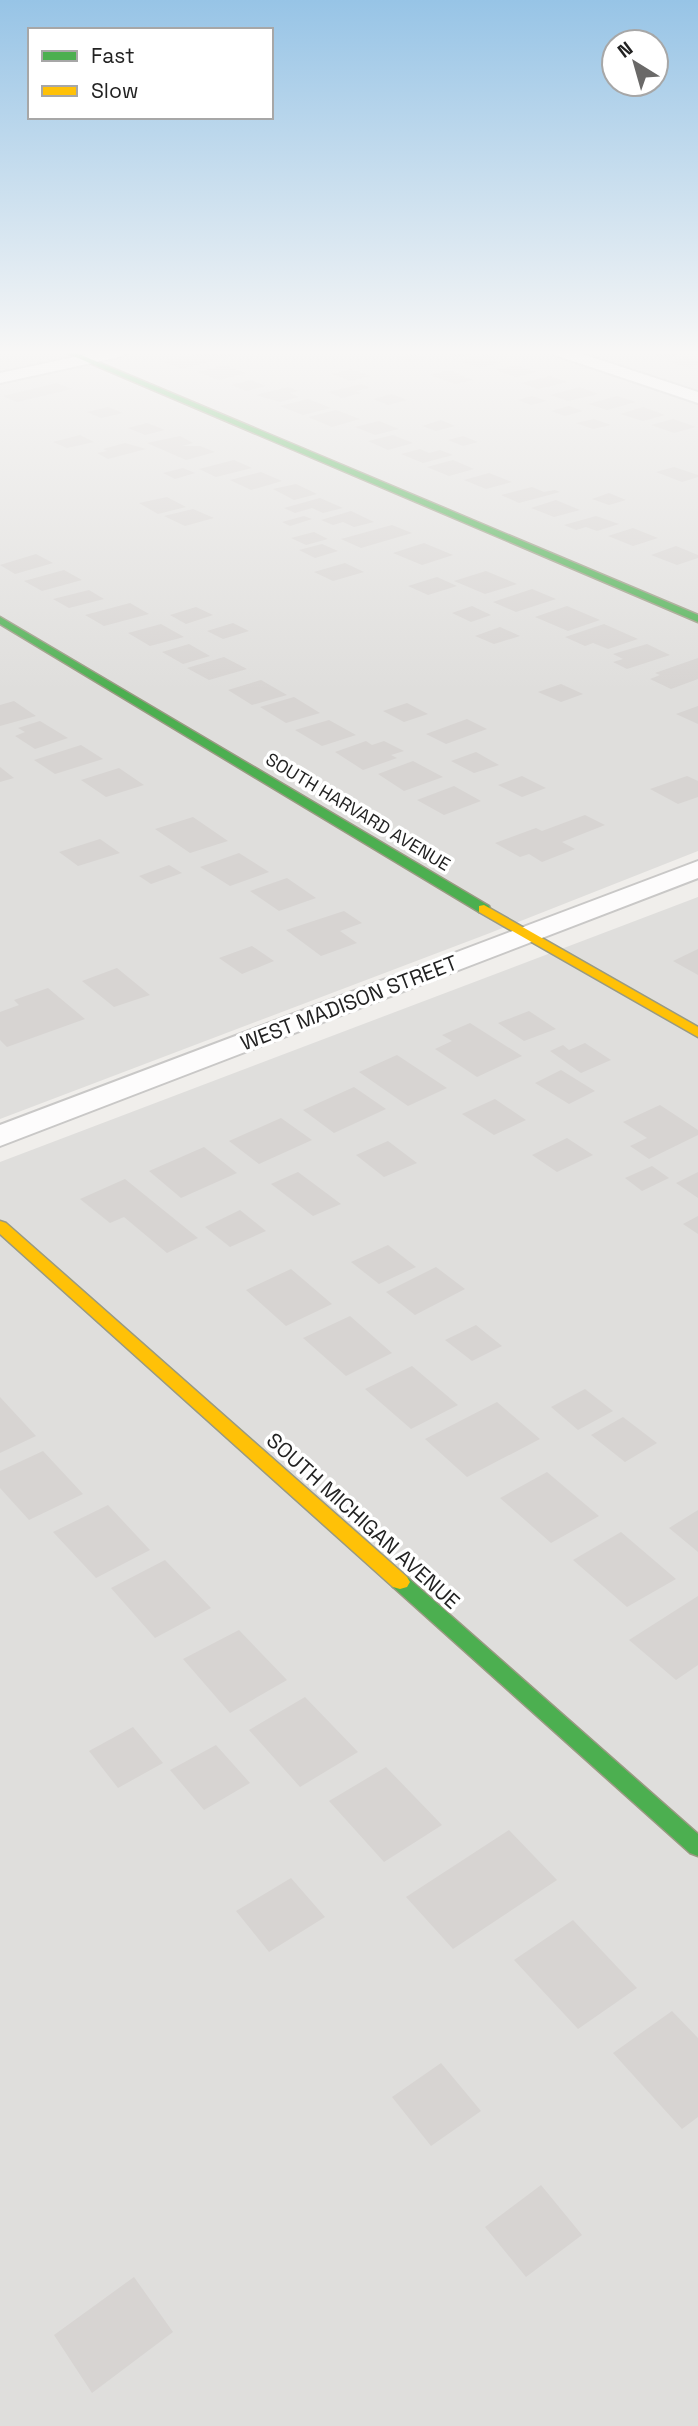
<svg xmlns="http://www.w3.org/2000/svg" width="698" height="2426" font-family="'Space Grotesk',sans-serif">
	<rect width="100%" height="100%" fill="#f0eeeb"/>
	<path fill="#dfdedc" d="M0 352H698V851L490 933 0 1119Z
		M698 897V2426H0V1162Z"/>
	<path fill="#d7d4d2" d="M209 352 244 353 182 369 161 361Z
		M435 352H478V353L460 357Z
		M643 352H687V353L664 359Z
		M412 354 425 358 410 362 397 358Z
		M486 354 495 357 488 359 500 363 480 368 458 361Z
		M687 357 698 361V365L689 368 670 362Z
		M225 365 246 373 219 380 197 372Z
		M516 365 537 372 516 377 495 370Z
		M351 369 370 376 351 381 332 374Z
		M449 370 460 374 458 375 473 380 455 384 430 375Z
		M550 376 568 382 538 389 521 383Z
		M251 380 266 386 246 391 231 385Z
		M57 383 72 389 17 402 3 396Z
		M362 384 370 388 356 391 361 393 342 398 328 392Z
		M288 387 299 391 290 393 299 397 280 402 256 395Z
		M580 387 598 394 568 401 550 395Z
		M392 394 407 400 388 405 373 399Z
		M532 396 547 401 531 405 518 400Z
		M617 396 636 402 607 410 588 404Z
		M308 399 331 408 303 415 280 406Z
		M569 406 583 411 565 416 551 411Z
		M108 407 123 413 101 418 87 412Z
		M643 407 665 415 643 421 620 414Z
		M336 410 360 419 332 427 308 417Z
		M594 419 611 425 593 429 576 423Z
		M673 419 696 427 674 433 651 425Z
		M441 420 455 426 436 431 422 426Z
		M379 421 399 429 375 435 355 427Z
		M147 423 165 430 145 435 128 428Z
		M80 435 94 442 67 448 53 442Z
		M393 435 413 443 388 450 368 441Z
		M180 436 193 443 182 446H200L215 452 186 460 147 443Z
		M463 436 478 442 463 446 448 440Z
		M125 443 146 449 108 459 97 453 107 451 103 449Z
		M420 449 429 453 440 450 453 455 423 463 401 454Z
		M234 460 252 468 216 477 199 469Z
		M453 460 474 469 449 476 427 467Z
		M674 467 698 475V477L682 482 656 472Z
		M183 468 195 473 175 479 163 473Z
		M261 472 282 481 251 490 230 480Z
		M489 473 512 482 486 489 464 480Z
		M296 484 317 494 294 500 273 489Z
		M532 487 544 492 555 490 560 492 519 503 501 495Z
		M609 493 626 500 609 505 592 499Z
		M167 497 186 507 158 514 139 503Z
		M320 498 343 508 323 513 312 508 295 513 284 508Z
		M556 500 580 510 554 517 531 508Z
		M193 509 214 518 185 526 164 516Z
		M351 511 374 522 354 527 343 522 333 525 321 520Z
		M304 516 312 519 290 526 282 522Z
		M596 516 619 524 597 531 586 527 576 530 564 525Z
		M392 525 412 533 361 548 341 539Z
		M633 528 658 538 633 546 608 536Z
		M314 532 328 539 306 545 291 538Z
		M424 543 453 555 422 565 393 553Z
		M322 544 338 551 315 558 299 550Z
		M676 546 698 555V558L677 565 651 555Z
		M36 554 53 563 15 574 0 565Z
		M345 563 364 572 333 581 314 572Z
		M64 570 82 580 42 591 24 581Z
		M486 571 517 584 485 594 454 581Z
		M437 577 457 586 428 595 408 586Z
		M532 589 556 599 516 612 493 602Z
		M89 590 104 599 69 608 53 599Z
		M130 603 149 614 104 626 85 615Z
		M472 606 491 615 471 622 452 613Z
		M567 606 600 620 568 631 535 617Z
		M196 607 213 615 186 624 170 615Z
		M233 623 249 631 223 639 207 631Z
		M161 624 184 637 150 646 128 633Z
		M604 624 638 639 608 649 593 643 585 646 565 637Z
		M500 627 520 636 494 644 475 636Z
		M189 644 210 656 183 664 162 652Z
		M647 644 670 655 627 669 613 662 623 659 613 654Z
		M224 657 247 669 209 680 187 668Z
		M698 658V679L671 689 650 679 660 675 655 673Z
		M261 680 287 695 252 705 228 690Z
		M561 684 583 694 561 702 538 692Z
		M294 697 320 713 286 723 260 707Z
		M14 701 36 716 0 726V705Z
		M407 703 428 714 404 722 383 711Z
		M698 706V724L676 714Z
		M467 719 487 729 446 744 426 734Z
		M329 720 356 735 322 746 295 730Z
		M40 721 68 738 35 749 15 736 25 732 18 728Z
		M366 741 372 745 384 741 404 751 391 755 397 758 363 770 335 752Z
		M81 745 103 759 55 774 34 760Z
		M476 752 499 765 474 773 451 761Z
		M413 761 443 777 404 791 378 774Z
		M0 767 14 778 0 782Z
		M119 768 144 785 106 797 81 780Z
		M522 776 546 788 522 797 498 785Z
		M687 776 698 781V797L678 804 650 789Z
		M454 786 481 801 444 815 417 800Z
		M585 815 605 825 562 842 575 849 542 862 529 854 520 857 495 843 536 828 542 831Z
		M193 817 228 841 190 853 155 829Z
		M100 839 120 853 78 866 59 852Z
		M239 853 269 872 230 886 200 867Z
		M169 865 182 873 151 884 139 876Z
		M287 878 316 898 279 911 250 891Z
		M344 911 362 923 340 931 357 943 321 956 286 930Z
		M252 946 274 961 242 974 219 958Z
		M698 949V975L673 961Z
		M117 968 150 995 114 1007 82 981Z
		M48 988 85 1019 7 1047 0 1040V1012L19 1005 14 1000Z
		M529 1011 556 1029 524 1041 498 1023Z
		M470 1023 522 1056 477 1077 435 1049 452 1041 442 1035Z
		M585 1043 611 1060 581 1073 550 1051 563 1045 569 1050Z
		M397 1055 447 1088 408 1106 359 1072Z
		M561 1070 595 1091 569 1104 535 1083Z
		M354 1087 386 1109 334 1133 303 1110Z
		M495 1099 526 1120 494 1135 462 1114Z
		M660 1105 698 1130V1135L649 1159 630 1146 647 1138 623 1122Z
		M281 1118 312 1140 259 1164 229 1141Z
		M567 1138 593 1155 557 1172 532 1155Z
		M388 1141 417 1163 384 1177 356 1155Z
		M204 1147 237 1173 181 1198 149 1171Z
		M652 1166 669 1178 642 1191 625 1178Z
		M298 1172 341 1204 313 1216 271 1184Z
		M698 1172V1198L676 1183Z
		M125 1179 198 1238 167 1253 124 1217 110 1223 80 1199Z
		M240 1210 266 1231 230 1247 205 1227Z
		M698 1216V1234L683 1224Z
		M388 1245 416 1267 379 1284 351 1262Z
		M436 1267 465 1289 415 1315 386 1292Z
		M291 1269 332 1304 286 1326 246 1290Z
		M350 1316 392 1353 346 1376 303 1338Z
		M476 1325 502 1346 472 1361 445 1340Z
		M412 1366 458 1405 411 1429 365 1389Z
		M585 1389 613 1411 578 1430 551 1407Z
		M0 1397 36 1436 0 1453Z
		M497 1402 540 1439 467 1477 425 1439Z
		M623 1417 657 1443 625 1462 591 1435Z
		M43 1451 83 1494 29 1520 0 1488V1471Z
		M547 1472 599 1516 551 1543 500 1498Z
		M108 1505 150 1550 96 1578 53 1532Z
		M698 1510V1552L669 1528Z
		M621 1532 676 1579 627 1607 573 1560Z
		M165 1560 211 1608 155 1638 111 1588Z
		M698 1596V1665L676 1680 629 1640Z
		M239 1630 287 1680 230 1713 183 1659Z
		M305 1697 358 1752 300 1787 249 1730Z
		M133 1727 163 1763 118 1788 89 1751Z
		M216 1745 250 1783 204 1810 170 1770Z
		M386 1767 442 1825 384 1862 329 1801Z
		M509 1830 557 1880 453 1949 406 1897Z
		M291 1878 325 1917 269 1952 236 1911Z
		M573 1920 637 1988 578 2029 514 1960Z
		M672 2011 698 2038V2117L682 2129 613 2053Z
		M441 2063 481 2111 431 2146 392 2097Z
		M541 2185 582 2235 526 2277 485 2227Z
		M134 2277 173 2332 92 2393 54 2335Z"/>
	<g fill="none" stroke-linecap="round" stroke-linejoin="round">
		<g stroke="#c9c8c7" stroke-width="4">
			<path id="street" d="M98 352H127L119 357 0 383V373Z
				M553 352H576L698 392V403L555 355Z
				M698 861V878L0 1146V1125Z"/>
		</g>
		<g stroke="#999a82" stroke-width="3">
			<path id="fast" d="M64 352H74L698 615V622Z
				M0 617 489 906 490 909 484 913 479 912 0 624Z
				M400 1575 407 1577 698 1834V1856L690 1853 393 1587 390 1582 393 1577Z"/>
		</g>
		<g stroke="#999a82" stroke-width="3">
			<path id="slow" d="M484 905 698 1027V1037L479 912V906Z
				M0 1221 6 1223 407 1577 410 1582 407 1587 400 1589 393 1587 0 1234Z"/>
		</g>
		<use href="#street" fill="#fdfcfc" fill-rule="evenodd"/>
		<use href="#fast" fill="#4caf50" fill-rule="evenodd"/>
		<use href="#slow" fill="#ffc107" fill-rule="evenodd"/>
	</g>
	<linearGradient id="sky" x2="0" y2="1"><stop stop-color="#97c4e6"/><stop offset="0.51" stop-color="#f8f7f6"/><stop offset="1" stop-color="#f8f7f6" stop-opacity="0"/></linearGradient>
	<rect width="698" height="691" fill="url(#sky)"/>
	<g text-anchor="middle" stroke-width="7" stroke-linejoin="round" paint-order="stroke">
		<g font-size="18" fill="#222" stroke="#fff">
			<text transform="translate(358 812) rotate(31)" y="6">SOUTH HARVARD AVENUE</text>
		</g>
		<g font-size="21" fill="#222" stroke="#fff">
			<text transform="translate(349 1003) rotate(-21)" y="7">WEST MADISON STREET</text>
			<text transform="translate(363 1521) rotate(42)" y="7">SOUTH MICHIGAN AVENUE</text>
		</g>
	</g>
	<rect x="28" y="28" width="245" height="91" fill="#ffffff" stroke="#a7a7a7" stroke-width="2"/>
	<rect x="42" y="51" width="35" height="10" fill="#4caf50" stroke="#a7a7a7" stroke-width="2"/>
	<text x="91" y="63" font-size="21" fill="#222222">Fast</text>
	<rect x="42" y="86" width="35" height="10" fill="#ffc107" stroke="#a7a7a7" stroke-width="2"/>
	<text x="91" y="98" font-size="21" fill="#222222">Slow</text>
	<g transform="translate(635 63) rotate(323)"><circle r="33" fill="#ffffff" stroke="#a7a7a7" stroke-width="2"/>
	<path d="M0-5L12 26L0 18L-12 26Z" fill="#6a6968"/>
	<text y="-10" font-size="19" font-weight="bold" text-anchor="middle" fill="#222222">N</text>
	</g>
</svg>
